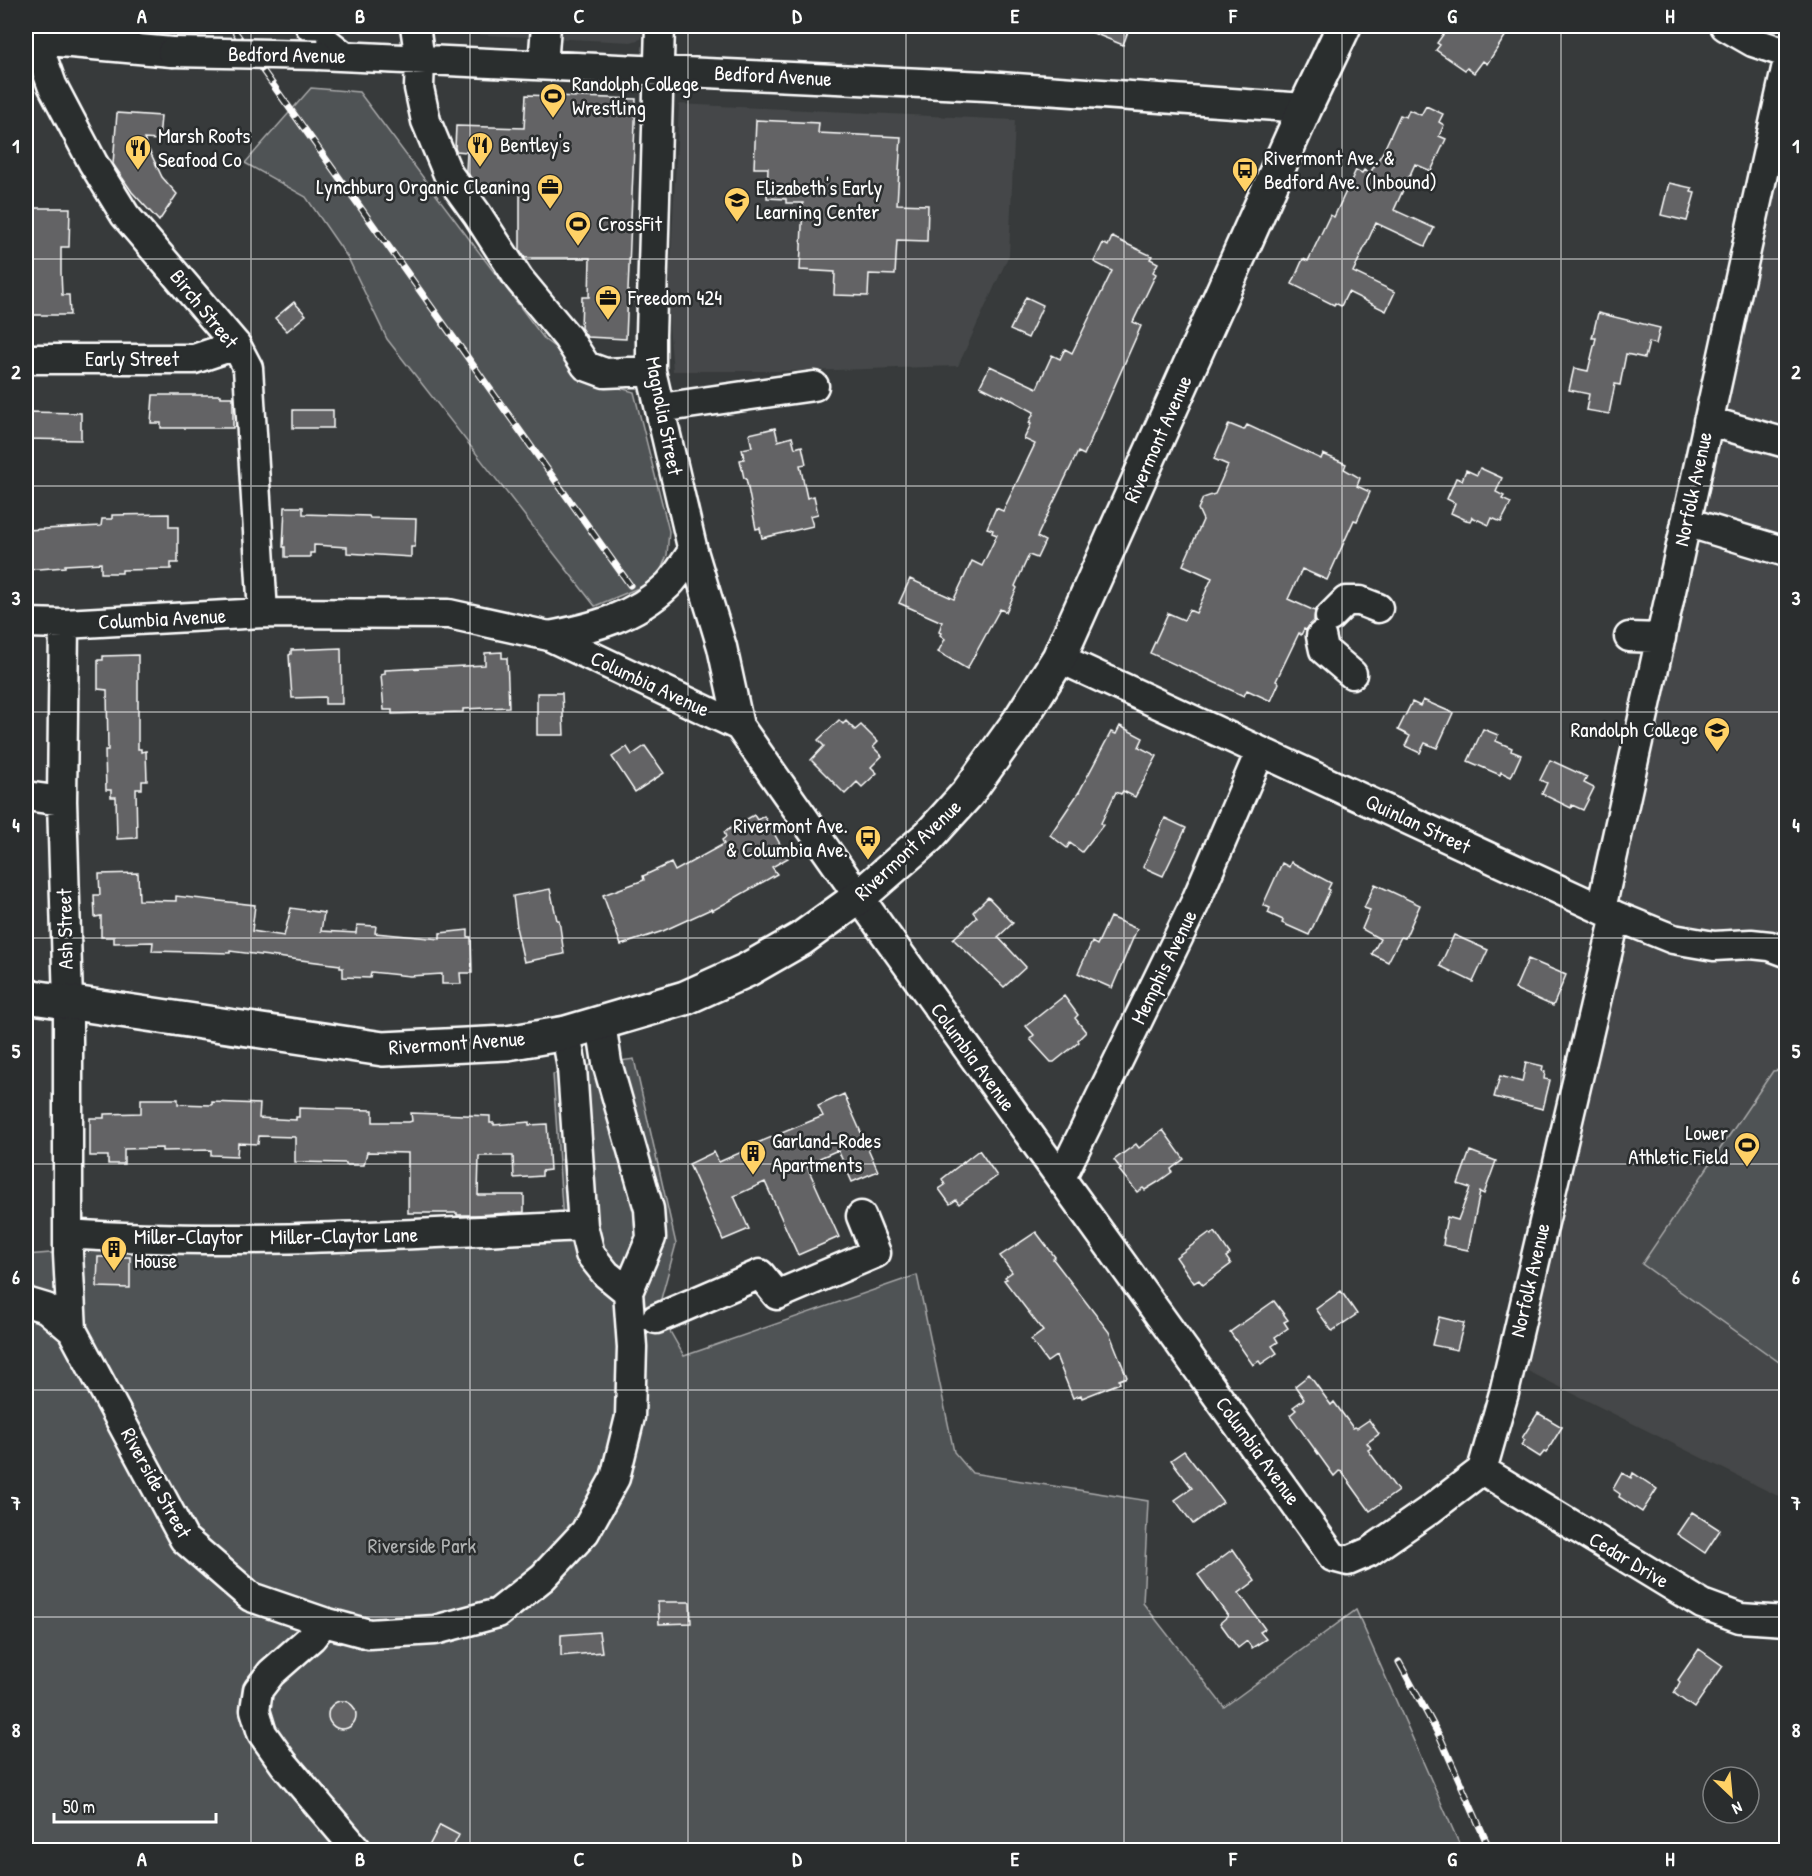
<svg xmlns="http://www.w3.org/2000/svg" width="1812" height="1876" font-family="'Patrick Hand',sans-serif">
	<rect width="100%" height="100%" fill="#373a3b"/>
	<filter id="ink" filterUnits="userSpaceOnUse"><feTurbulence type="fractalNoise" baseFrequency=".0167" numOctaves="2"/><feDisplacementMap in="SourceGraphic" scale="12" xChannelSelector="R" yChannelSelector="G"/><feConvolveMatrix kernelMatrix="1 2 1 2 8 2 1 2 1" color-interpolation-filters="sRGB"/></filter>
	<g filter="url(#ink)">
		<path fill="#444748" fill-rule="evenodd" d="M169 26H217L221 32Z
			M338 26H645L641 39 631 42 339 28Z
			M679 104 1015 120 1009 255 958 366 807 371H673L668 314ZM756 120 818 123V133L900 137 897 204 928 206 927 241 897 240 895 275 869 274 868 296 834 295 835 272 800 269 803 203H786V199L767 198 768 168H755Z
			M1786 145V1500L1508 1361Z"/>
		<path fill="#505354" stroke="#a8a9aa" stroke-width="1.5" d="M311 88 359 92 545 340 603 383 634 392 669 531 667 555 659 575 643 586 595 606 387 339 348 258 306 197 245 163Z
			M634 1059 676 1244 658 1310 684 1356 917 1275 954 1452 972 1473 1148 1501 1143 1603 1224 1707 1356 1610 1462 1850H26V1255L76 1251 564 1237 553 1074 572 1070V1068Z
			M1786 1069V1367L1642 1264 1773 1071Z"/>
		<path fill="#636465" stroke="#fff" stroke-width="1.5" d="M1076 26H1130L1123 45Z
			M1449 26H1493L1506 35 1487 64 1483 61 1474 73 1467 68 1465 70 1436 50 1440 45 1437 43Z
			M526 95 636 99 626 339 587 337 581 328 582 297H589L590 258H525L520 250V187L477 186 466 171 467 152 456 151 455 148 456 126 524 128Z
			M1426 106 1443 114 1439 122 1444 125 1439 136 1446 139 1431 171 1415 164 1394 210 1434 228 1425 246 1376 223 1353 272 1395 292 1386 311 1348 292 1341 306 1335 303 1334 305 1292 284 1303 259 1308 261 1330 215 1334 217 1356 170 1362 173 1364 170 1370 173 1383 152 1400 115 1406 117 1409 110 1421 115Z
			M117 113 161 116 159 140 144 139 162 177 177 194 159 221 132 192 113 164Z
			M756 120 819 123 818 133 901 137 897 204 928 205 927 241 897 240 895 275 869 274 868 296 834 295 835 272 800 270 803 203H786V199L767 198 768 168H754Z
			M1669 183 1692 188 1691 192 1695 193 1687 221 1661 215Z
			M26 208H70L69 247H61V272L62 295H69L70 315H26Z
			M1112 237 1152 256 1150 259 1158 263 1153 272 1156 274 1133 322 1141 326 1084 455 1078 452 1044 522 1037 537 1045 541 1037 558 1029 555 1015 586 1017 588 1006 612 1000 609 967 669 938 652 945 639 940 635 941 633 939 632 942 622 899 603 910 579 954 599 972 561 982 566 997 535 992 533 993 530 987 528 996 508 1003 511 1035 444 1024 439 1031 424 1029 423 1034 412 1003 395 1002 397 980 386 990 366 1037 388 1052 355 1060 359 1065 349 1072 353 1112 271 1094 262 1103 243 1108 246Z
			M1026 297 1043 305 1028 338 1010 330Z
			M294 302 306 315 287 331 275 318Z
			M1598 313 1660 328 1656 344 1649 342 1645 358 1626 354 1620 385 1615 384 1609 414 1586 410 1589 394 1569 390 1574 368 1588 371 1596 338H1592Z
			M153 395H221V397H233V428H161V423H151Z
			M293 410H333V428H293Z
			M26 412 81 413V440L26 439Z
			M1229 424 1244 430 1247 425 1321 459 1323 454 1346 464 1344 469 1360 478 1357 486 1370 492 1357 521 1354 520 1327 580 1302 569 1288 599 1315 611 1314 621 1306 630 1304 629 1301 635 1299 633 1276 681 1279 683 1271 701 1247 690 1244 696 1150 653 1168 613 1184 620 1189 610 1196 613 1212 578 1183 565 1203 520 1198 509 1203 498 1215 494 1228 465 1214 459Z
			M775 428 778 441 792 437 795 448 802 446 806 464 800 465 807 498 814 496 818 514 810 516 813 526 762 538 760 528 756 529 746 478H744L740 460 744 459 742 449 752 447 749 434Z
			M1480 468 1502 478 1496 492 1504 496 1502 499 1511 503 1501 522 1492 518 1489 525 1472 517 1470 521 1466 520 1451 513 1455 503 1447 499 1456 478 1462 480 1466 470 1477 475Z
			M285 507H303V514L369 516 370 518 416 519 415 547H411V557L347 553V547L314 545V553H310V557H285V547H283Z
			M169 514V527H178V563H171V569L122 570V573H101V563L65 565V567L26 570V530L101 526 102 519H112V515Z
			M341 648 342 704H325V697L292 698 289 655 291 654V650Z
			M502 652V658H507L509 707 463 709V712L392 714V710H384L381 675 385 674V670L485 665V653Z
			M138 655V749H141V752L146 751 147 781H142V789H136L137 838 117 839 116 797H111V790H106L105 750H108L107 690 98 689V660H103V656Z
			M537 693H562L564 735H537Z
			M1423 700 1453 713 1437 748 1425 743 1420 753 1405 746 1410 736 1398 730 1412 702 1420 706Z
			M839 720 843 724 846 721 855 730 861 725 878 742 873 747 882 756 871 767 877 773 862 787 857 782 845 794 811 760 824 746 818 740Z
			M1120 726 1143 738 1139 747 1157 756 1135 797 1123 791 1121 794 1116 792 1101 823 1103 825 1082 852 1070 843 1067 848 1050 835 1079 792 1111 732 1116 734Z
			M1483 729 1498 735 1496 741 1512 748 1511 751 1521 755 1511 777 1501 772 1500 775 1468 761Z
			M645 746 664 773 635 792 612 757 627 747 632 755Z
			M1550 760 1587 777 1584 783 1594 788 1583 810 1572 805 1571 808 1542 794 1547 783 1540 780Z
			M754 815 757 820 764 816 788 858 772 867 777 874 712 911 711 909 663 931 621 945 603 895 644 880 643 876 671 863 675 871 724 844 722 840 726 837 724 832Z
			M1165 818 1186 828 1163 876 1143 867Z
			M1291 862 1331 883 1328 889 1330 890 1309 935 1282 923 1283 920 1268 913 1270 908 1263 905 1282 863 1289 867Z
			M138 873 139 900 176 901V896L255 905 252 931 284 936 291 908 324 913 321 931 356 933 357 925 376 926 375 933 440 939V933L468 930V937H471L472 973H460L461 984H442V974L410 976 371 972 370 978 343 977V968H340V965L230 951V953L152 951 153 942 114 943V937H101V916L95 917 94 895H100L99 874Z
			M1375 884 1420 905 1405 938 1401 937 1388 962 1372 954 1380 939 1362 929 1370 910 1364 908Z
			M550 889 557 920H559L564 954 524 962 516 927H517L513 896Z
			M988 897 1013 923 998 937 1026 967 1004 987 953 939 977 917 973 912Z
			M1110 917 1137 929 1112 988 1078 973 1092 942 1097 945Z
			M1454 935 1488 950 1473 982 1440 966Z
			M1528 959 1566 975 1553 1006 1515 989Z
			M1064 996 1078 1015 1075 1018 1086 1032 1078 1040 1079 1042 1054 1062H1051L1030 1039 1034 1035 1026 1026Z
			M1526 1062 1543 1066 1542 1071 1545 1072 1544 1079 1550 1080 1543 1109 1494 1097 1500 1076 1522 1082Z
			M844 1094 878 1171 852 1182 838 1150 806 1164 839 1237 798 1255 765 1182 734 1196 749 1229 723 1240 689 1164 714 1152 719 1162 751 1148 750 1146 823 1116 818 1106Z
			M141 1099H178V1104L212 1105V1102L260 1104 259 1118 296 1120V1117H299V1108L329 1109 373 1110V1122H409L412 1121 411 1113 490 1116V1123H494V1125L529 1122V1125L547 1124 550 1170 542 1171V1176L514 1178 513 1156H479L478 1195H524V1212L475 1215H457V1213H408V1153L367 1152 364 1165H346V1163L295 1162V1137L259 1136 258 1144 238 1143 237 1156 211 1155V1150L162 1151V1148L124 1149V1164H108V1156H90V1118H104V1114L141 1113Z
			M1163 1130 1184 1159 1171 1169 1172 1172 1158 1182 1145 1190 1143 1188 1137 1192 1119 1170 1121 1169 1114 1160 1136 1144 1139 1148Z
			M979 1150 997 1176 959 1204 956 1200 950 1204 939 1189 945 1185 942 1179Z
			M1470 1151 1496 1161 1484 1194 1480 1192 1468 1250 1443 1245 1444 1238H1443L1447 1217 1458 1220 1470 1188 1458 1184Z
			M1036 1232 1055 1257 1053 1259 1109 1332 1127 1377 1119 1380 1120 1383 1082 1398 1081 1395 1073 1398 1056 1356 1047 1362 1031 1340 1043 1331 1004 1280 1007 1279 1005 1277 1012 1272 1000 1256Z
			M1215 1232 1230 1254 1226 1257 1231 1264 1203 1285 1199 1280 1194 1283 1176 1257 1209 1233 1211 1235Z
			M98 1257H130V1288L97 1287Z
			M1341 1291 1357 1314 1332 1331 1316 1309Z
			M1274 1301 1288 1320 1284 1322 1288 1328 1275 1337 1278 1342 1272 1346 1277 1353 1261 1364 1259 1361 1253 1365 1230 1332Z
			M1439 1317 1464 1323 1457 1350 1432 1345Z
			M1309 1375 1331 1405 1334 1402 1353 1428 1355 1427 1357 1428 1369 1420 1379 1434 1367 1443 1371 1448 1368 1450 1398 1491 1370 1511 1342 1472 1339 1471 1334 1476 1290 1415 1296 1410 1293 1407 1304 1399 1295 1386Z
			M1538 1413 1562 1427 1546 1453 1544 1452 1540 1457 1521 1445 1525 1440 1522 1438Z
			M1184 1451 1223 1502 1193 1524 1175 1500 1192 1488 1171 1460Z
			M1622 1473 1631 1478 1633 1473 1657 1489 1642 1512 1619 1497 1620 1494 1613 1489Z
			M1692 1512 1720 1530 1705 1553 1677 1534Z
			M1233 1549 1255 1581 1239 1593 1265 1629 1260 1632 1266 1639 1252 1648 1247 1641 1238 1648 1220 1623 1228 1616 1198 1575Z
			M658 1602H690L691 1623 659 1624Z
			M599 1632 602 1652 561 1656V1635Z
			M1699 1649 1723 1666 1694 1708 1674 1693 1680 1682 1678 1680Z
			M328 1715a14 14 0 1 1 28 0a14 14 0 1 1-28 0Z
			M440 1825 459 1835 451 1851H438L429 1846Z"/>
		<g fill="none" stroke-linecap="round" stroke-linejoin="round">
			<g stroke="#fff" stroke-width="33">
				<path id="minor" d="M28 26 36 40 52 85 93 163 125 215 236 345 248 368 263 613
					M310 26 320 37 344 56
					M415 26 420 60 419 88 426 121 448 174 477 214 519 279 567 337 586 366 605 373 651 371
					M660 26 651 335V371L693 551 722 647 739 726
					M1725 26 1753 42 1786 53
					M26 39 172 52
					M318 55 986 86 1305 108
					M543 65 546 26
					M26 359H194L236 345
					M660 408 814 386
					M1708 421 1786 443
					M1686 522 1786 552
					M1330 617 1346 601H1360L1378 608
					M26 623 64 624 263 613 449 614 549 636 739 726 881 928 1333 1557 1348 1561 1369 1552 1431 1509 1482 1470 1504 1393 1616 916
					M64 624 62 801 68 1002V1254L72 1330 184 1539 251 1597 324 1622 369 1634 435 1630 498 1613 543 1577 585 1532 615 1478 630 1417 632 1347 628 1292 651 1238 649 1209 607 1063 601 1023
					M549 636C592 628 635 617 668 585 678 575 685 562 693 551
					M1321 636 1324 650 1352 674
					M1629 637 1661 638
					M1059 658 1616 916 1673 939 1714 946 1751 944 1770 946 1786 952
					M26 796 62 801
					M1601 909 1786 69
					M566 1033 572 1068 583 1226 590 1254 606 1274 628 1292
					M1061 1178 1195 903 1260 752
					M68 1234C240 1246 412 1234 583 1226
					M26 1302 46 1308 72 1330
					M656 1319 760 1274 777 1295 876 1253 861 1216
					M1482 1470 1702 1604 1740 1618 1786 1621
					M324 1622 312 1637 271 1673 258 1690 255 1710 262 1733 284 1764 357 1850"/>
			</g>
			<g stroke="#fff" stroke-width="38">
				<path id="major" d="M26 996 383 1049 507 1043 566 1033 685 998 747 970 801 939 859 897 929 836 967 794 1018 723 1059 658 1305 108 1344 26"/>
			</g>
			<use href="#minor" stroke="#2a2d2e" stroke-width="28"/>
			<use href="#major" stroke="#2a2d2e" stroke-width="33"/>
			<g stroke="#fff" stroke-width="7">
				<path id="rail" d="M231 26 630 585
					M1399 1662 1441 1739 1490 1850"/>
			</g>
			<use href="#rail" stroke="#2a2d2e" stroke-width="4.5" stroke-dasharray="14" stroke-linecap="butt"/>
			<g stroke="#fff" stroke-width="33" stroke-linecap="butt">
				<path id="minor-bridge" d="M172 52 318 55"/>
			</g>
			<use href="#minor-bridge" stroke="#2a2d2e" stroke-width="28"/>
		</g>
	</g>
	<path fill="none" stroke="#fff" stroke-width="1.5" stroke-opacity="0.55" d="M251 26V1850M470 26V1850M688 26V1850M906 26V1850M1124 26V1850M1342 26V1850M1561 26V1850M26 259H1786M26 486H1786M26 712H1786M26 938H1786M26 1164H1786M26 1390H1786M26 1617H1786"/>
	<defs>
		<g id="stadium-pin" transform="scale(1.35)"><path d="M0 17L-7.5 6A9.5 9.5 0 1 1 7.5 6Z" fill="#ffd166" stroke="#2a2d2e"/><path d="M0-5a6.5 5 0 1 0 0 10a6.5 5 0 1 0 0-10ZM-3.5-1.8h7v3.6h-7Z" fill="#111"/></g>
		<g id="restaurant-pin" transform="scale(1.35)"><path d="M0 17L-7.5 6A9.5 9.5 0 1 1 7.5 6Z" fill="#ffd166" stroke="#2a2d2e"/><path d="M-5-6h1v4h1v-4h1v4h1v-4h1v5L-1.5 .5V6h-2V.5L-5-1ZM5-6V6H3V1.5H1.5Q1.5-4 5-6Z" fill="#111"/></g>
		<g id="bus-pin" transform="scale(1.35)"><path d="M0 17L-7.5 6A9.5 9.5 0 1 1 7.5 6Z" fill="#ffd166" stroke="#2a2d2e"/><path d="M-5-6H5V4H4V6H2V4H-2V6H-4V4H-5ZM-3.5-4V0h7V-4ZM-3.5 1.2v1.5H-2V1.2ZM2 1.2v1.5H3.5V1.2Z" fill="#111"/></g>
		<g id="office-pin" transform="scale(1.35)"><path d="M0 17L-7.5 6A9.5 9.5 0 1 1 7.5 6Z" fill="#ffd166" stroke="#2a2d2e"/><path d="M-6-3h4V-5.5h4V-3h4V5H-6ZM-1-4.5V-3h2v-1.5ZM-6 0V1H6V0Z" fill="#111"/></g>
		<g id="school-pin" transform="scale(1.35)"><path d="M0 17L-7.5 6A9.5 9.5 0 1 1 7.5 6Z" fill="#ffd166" stroke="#2a2d2e"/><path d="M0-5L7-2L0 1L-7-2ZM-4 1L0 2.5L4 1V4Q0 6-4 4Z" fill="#111"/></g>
		<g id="university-pin" transform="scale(1.35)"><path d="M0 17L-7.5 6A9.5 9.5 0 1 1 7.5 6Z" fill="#ffd166" stroke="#2a2d2e"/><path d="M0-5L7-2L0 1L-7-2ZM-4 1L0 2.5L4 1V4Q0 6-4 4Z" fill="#111"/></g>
		<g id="building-pin" transform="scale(1.35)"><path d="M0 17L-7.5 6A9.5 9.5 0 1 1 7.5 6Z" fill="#ffd166" stroke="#2a2d2e"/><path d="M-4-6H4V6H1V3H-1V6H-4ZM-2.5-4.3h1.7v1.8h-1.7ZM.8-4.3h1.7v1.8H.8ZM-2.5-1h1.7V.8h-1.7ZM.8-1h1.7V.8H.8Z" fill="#111"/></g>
	</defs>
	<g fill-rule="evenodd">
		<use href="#stadium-pin" x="553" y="96"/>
		<use href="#restaurant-pin" x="480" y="145"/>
		<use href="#restaurant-pin" x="138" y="148"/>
		<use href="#bus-pin" x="1245" y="170"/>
		<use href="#office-pin" x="550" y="187"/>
		<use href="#school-pin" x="737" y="200"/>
		<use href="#stadium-pin" x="578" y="224"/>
		<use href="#office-pin" x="608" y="298"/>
		<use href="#university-pin" x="1717" y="730"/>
		<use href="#bus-pin" x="868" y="838"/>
		<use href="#stadium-pin" x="1747" y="1145"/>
		<use href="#building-pin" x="753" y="1153"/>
		<use href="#building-pin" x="114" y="1249"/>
	</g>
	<g text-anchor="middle" stroke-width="5" stroke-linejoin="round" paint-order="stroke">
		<g font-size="21" fill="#fff" stroke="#2a2d2e">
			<text transform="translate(287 55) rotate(1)" y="7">Bedford Avenue</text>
			<text transform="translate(773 76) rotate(3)" y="7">Bedford Avenue</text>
			<text transform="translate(204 309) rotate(51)" y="7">Birch Street</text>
			<text x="132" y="366">Early Street</text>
			<text transform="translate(664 416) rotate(79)" y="7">Magnolia Street</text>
			<text transform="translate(1158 439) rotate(-66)" y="7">Rivermont Avenue</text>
			<text transform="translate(1693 489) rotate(-78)" y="7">Norfolk Avenue</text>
			<text transform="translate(162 619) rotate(-3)" y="7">Columbia Avenue</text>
			<text transform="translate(650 684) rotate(25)" y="7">Columbia Avenue</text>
			<text transform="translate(1418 824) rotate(25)" y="7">Quinlan Street</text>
			<text transform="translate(908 850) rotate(-43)" y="7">Rivermont Avenue</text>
			<text transform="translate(65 929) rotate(-91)" y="7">Ash Street</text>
			<text transform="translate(1164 967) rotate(-64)" y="7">Memphis Avenue</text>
			<text transform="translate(457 1043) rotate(-4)" y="7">Rivermont Avenue</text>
			<text transform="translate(973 1057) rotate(54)" y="7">Columbia Avenue</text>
			<text transform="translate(344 1236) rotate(-1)" y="7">Miller-Claytor Lane</text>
			<text transform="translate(1530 1280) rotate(-77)" y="7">Norfolk Avenue</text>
			<text transform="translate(1258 1451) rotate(54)" y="7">Columbia Avenue</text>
			<text transform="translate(156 1483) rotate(61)" y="7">Riverside Street</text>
			<text transform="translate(1629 1560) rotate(31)" y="7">Cedar Drive</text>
		</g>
		<g font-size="21" fill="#fff" stroke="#2a2d2e" text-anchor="start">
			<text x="572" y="91">Randolph College<tspan x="572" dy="24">Wrestling</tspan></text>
			<text x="158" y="143">Marsh Roots<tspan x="158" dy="24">Seafood Co</tspan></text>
			<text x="500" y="152">Bentley's</text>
			<text x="1264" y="165">Rivermont Ave. &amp;<tspan x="1264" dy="24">Bedford Ave. (Inbound)</tspan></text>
			<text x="530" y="194" text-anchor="end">Lynchburg Organic Cleaning</text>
			<text x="756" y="195">Elizabeth's Early<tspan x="756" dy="24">Learning Center</tspan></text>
			<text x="598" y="231">CrossFit</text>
			<text x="628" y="305">Freedom 424</text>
			<text x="1698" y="737" text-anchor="end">Randolph College</text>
			<text x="848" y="833" text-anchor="end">Rivermont Ave.<tspan x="848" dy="24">&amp; Columbia Ave.</tspan></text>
			<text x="1728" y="1140" text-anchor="end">Lower<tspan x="1728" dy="24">Athletic Field</tspan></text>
			<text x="772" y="1148">Garland-Rodes<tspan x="772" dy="24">Apartments</tspan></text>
			<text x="134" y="1244">Miller-Claytor<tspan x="134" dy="24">House</tspan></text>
		</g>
		<g font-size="21" fill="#b0b2b2" stroke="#2a2d2e">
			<text x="422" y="1553">Riverside Park</text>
		</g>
	</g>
	<rect width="1812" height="1876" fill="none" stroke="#2a2d2e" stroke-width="66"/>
	<g transform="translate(1731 1795) rotate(154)"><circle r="28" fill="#2a2d2e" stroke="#7f8182" stroke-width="1.5"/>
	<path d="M0-4.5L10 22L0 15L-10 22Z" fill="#ffd166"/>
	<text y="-9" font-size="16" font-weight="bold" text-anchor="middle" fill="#ffffff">N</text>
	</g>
	<path d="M54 1813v9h162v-9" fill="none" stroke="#ffffff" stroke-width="3"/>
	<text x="63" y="1813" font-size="18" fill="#ffffff" stroke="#2a2d2e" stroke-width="4.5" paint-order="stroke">50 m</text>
	<rect x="33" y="33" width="1746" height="1810" fill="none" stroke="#fff" stroke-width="2"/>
	<g font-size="20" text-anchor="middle" font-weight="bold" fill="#fff">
		<text x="142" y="23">A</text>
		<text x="360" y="23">B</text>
		<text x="579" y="23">C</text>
		<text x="797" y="23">D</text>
		<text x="1015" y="23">E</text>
		<text x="1233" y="23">F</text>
		<text x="1452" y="23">G</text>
		<text x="1670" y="23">H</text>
		<text x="16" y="153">1</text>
		<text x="1796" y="153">1</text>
		<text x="16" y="379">2</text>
		<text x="1796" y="379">2</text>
		<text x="16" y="605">3</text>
		<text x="1796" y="605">3</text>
		<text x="16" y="832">4</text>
		<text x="1796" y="832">4</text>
		<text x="16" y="1058">5</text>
		<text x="1796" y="1058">5</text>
		<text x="16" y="1284">6</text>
		<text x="1796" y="1284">6</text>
		<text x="16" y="1510">7</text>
		<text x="1796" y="1510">7</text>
		<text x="16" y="1737">8</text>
		<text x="1796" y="1737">8</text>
		<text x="142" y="1866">A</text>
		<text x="360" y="1866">B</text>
		<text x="579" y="1866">C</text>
		<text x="797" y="1866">D</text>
		<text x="1015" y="1866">E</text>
		<text x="1233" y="1866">F</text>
		<text x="1452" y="1866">G</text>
		<text x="1670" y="1866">H</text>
	</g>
</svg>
